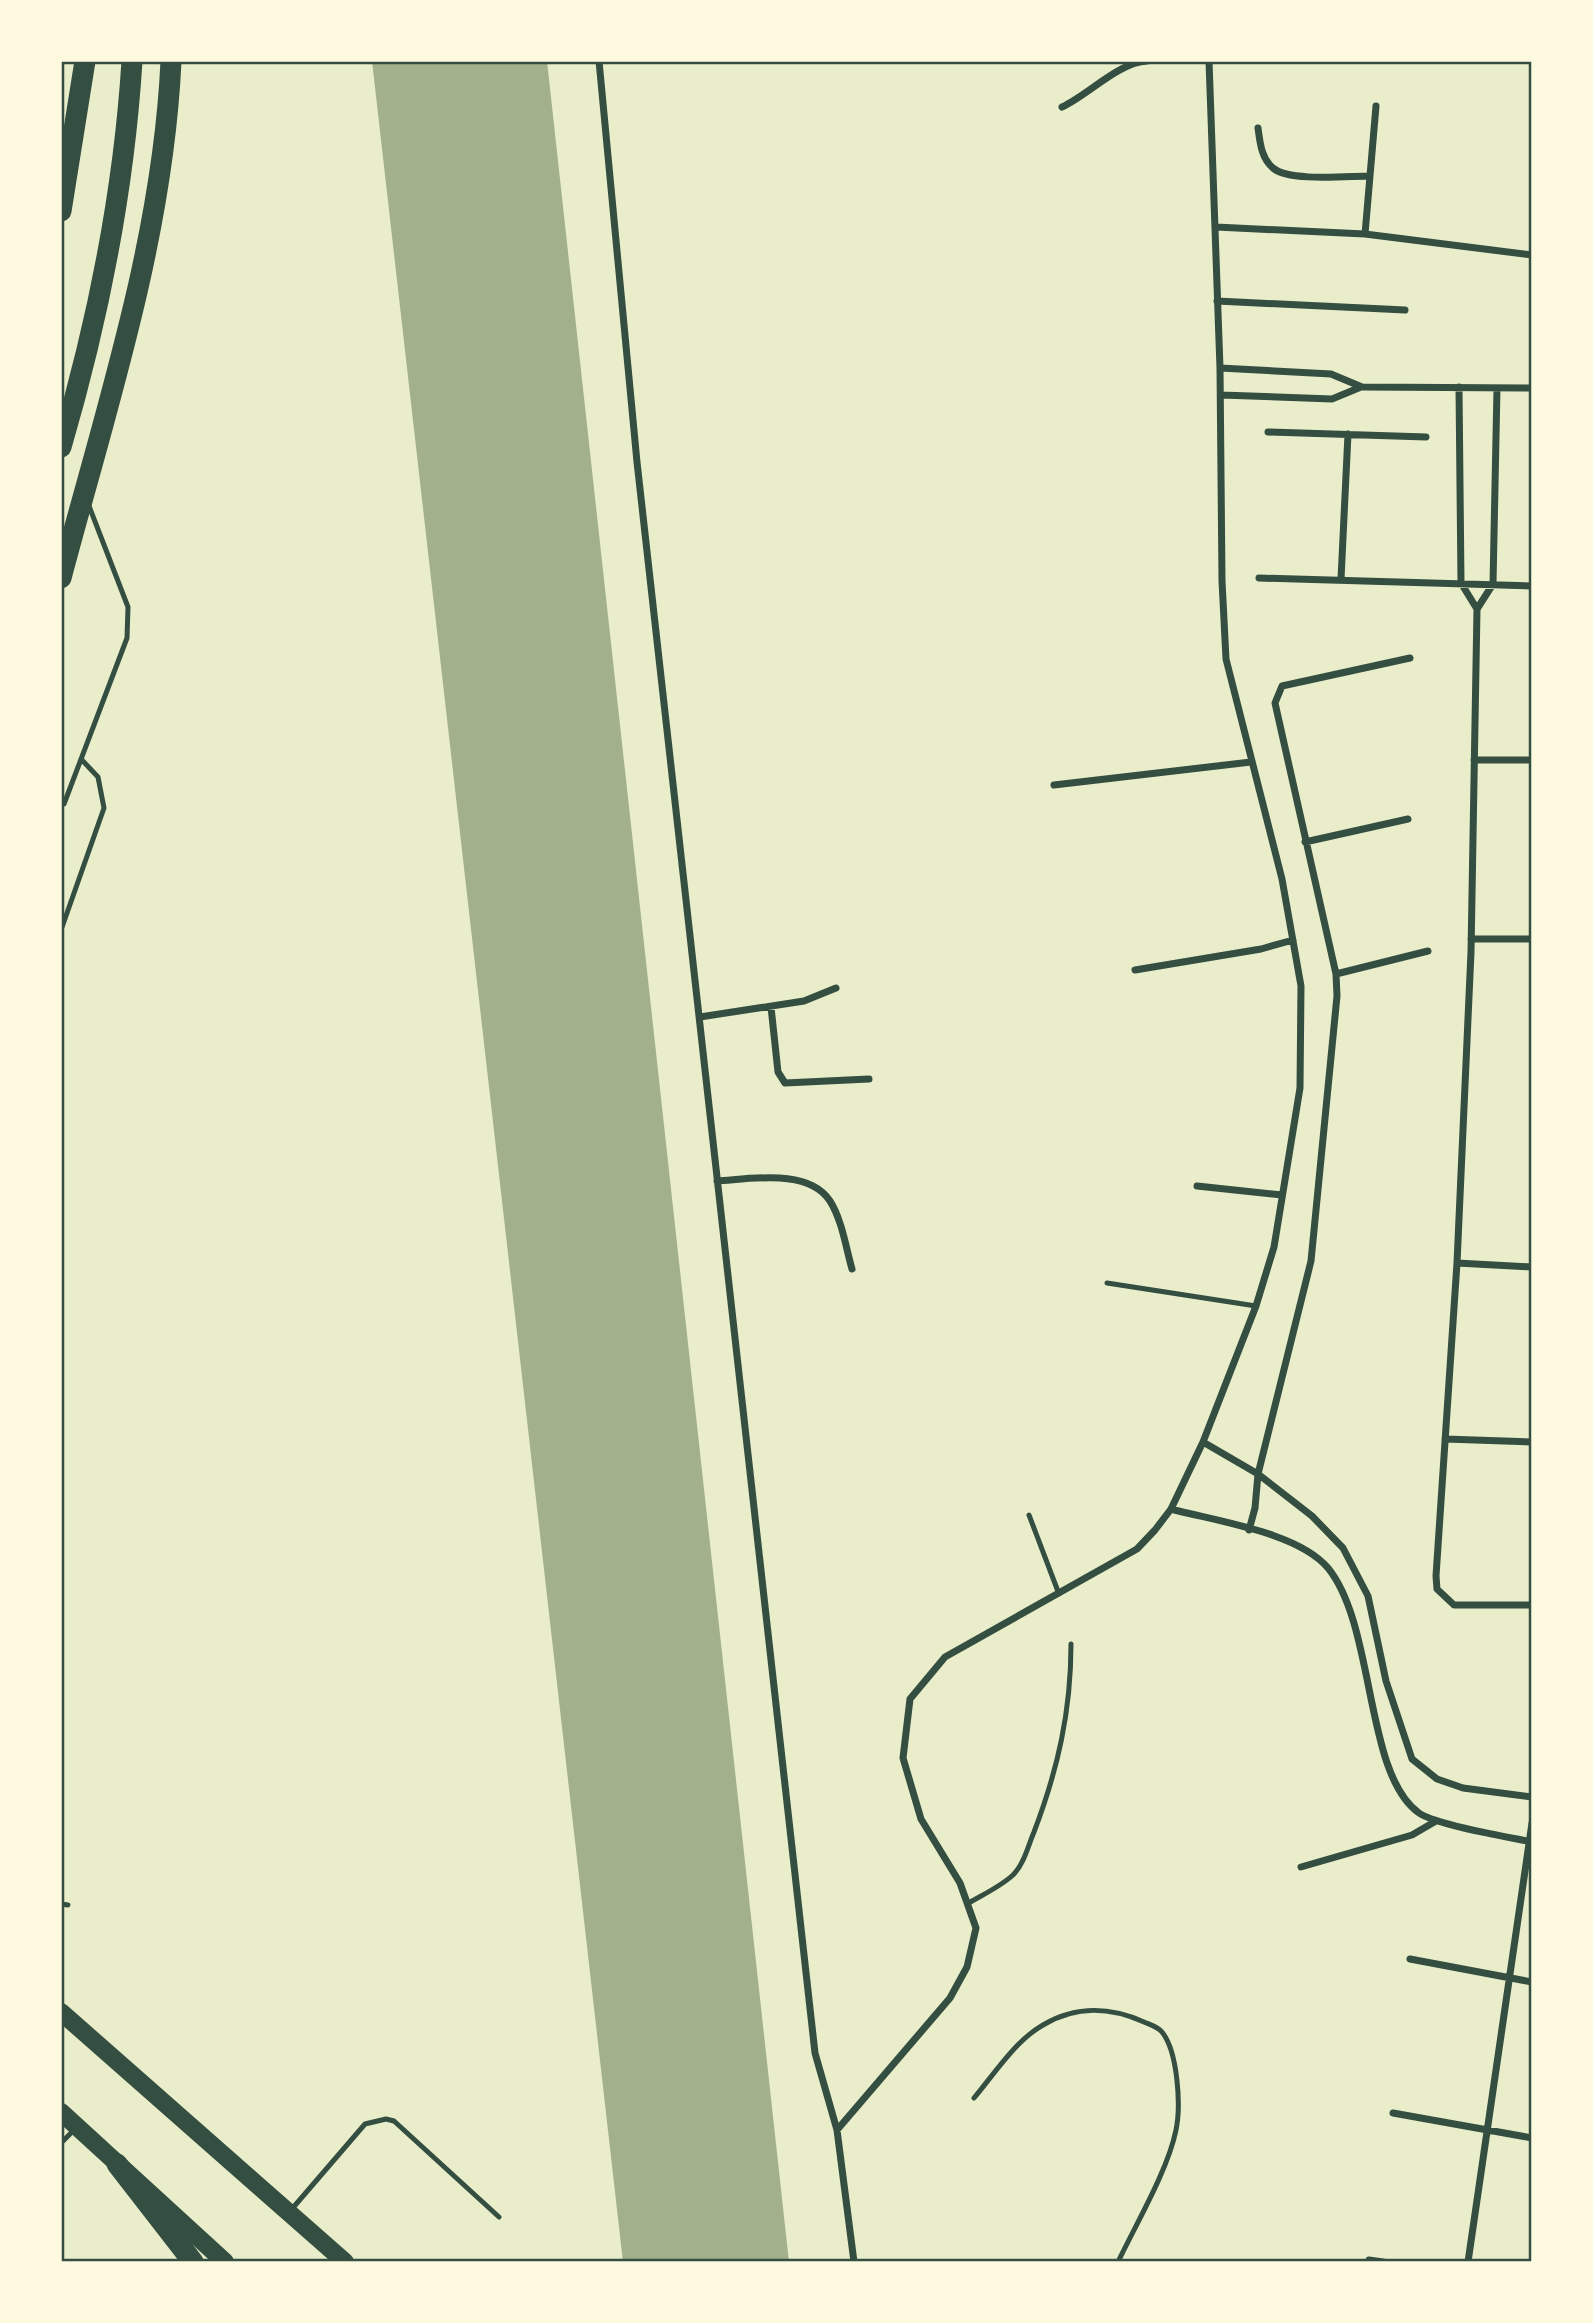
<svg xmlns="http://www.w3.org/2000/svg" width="1593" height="2323" font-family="'Fira Sans Condensed',sans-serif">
	<rect width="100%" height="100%" fill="#e9edc9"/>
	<path fill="#a3b18a" d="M372 61H547L789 2262H623Z"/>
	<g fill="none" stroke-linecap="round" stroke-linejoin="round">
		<path stroke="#344e41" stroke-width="5" d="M61 805 64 804 127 638 128 607 89 506
			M61 930 104 808 98 777 81 759
			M1107 1283 1256 1306
			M1029 1515 1059 1594
			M61 1904 68 1905
			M967 1904C982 1895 1000 1887 1013 1875 1024 1864 1028 1846 1034 1832 1058 1769 1071 1711 1071 1644
			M974 2098C995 2073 1015 2041 1043 2025 1077 2005 1110 2007 1144 2022 1151 2025 1158 2027 1162 2032 1178 2052 1181 2106 1176 2130 1168 2170 1136 2224 1118 2262
			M61 2143 75 2129
			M291 2210 365 2124 386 2119 394 2121 499 2217"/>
		<path stroke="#344e41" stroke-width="7" d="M599 61 637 462 815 2053 837 2130
			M1062 107C1088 95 1119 62 1147 61
			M1258 128C1260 142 1261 158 1273 168 1289 182 1348 176 1370 176
			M1216 227 1365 234 1532 255
			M1365 234 1376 106
			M1217 301 1405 310
			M1220 368 1331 374 1362 387 1532 388
			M1459 387 1461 583 1477 609
			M1497 388 1493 584 1477 609 1471 952 1457 1263 1436 1576 1437 1589 1454 1605H1532
			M1221 395 1332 399 1361 387
			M1268 432 1426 437
			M1259 578 1532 586
			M1341 579 1348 434
			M1474 760H1532
			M1054 785 1251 762
			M1305 842 1408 819
			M1471 939H1532
			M1135 970 1261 949 1293 940
			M1336 974 1428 951
			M771 1007 778 1072 785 1083 869 1079
			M700 1017 804 1001 836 988
			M717 1181C751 1179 809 1168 830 1201 842 1220 846 1248 852 1269
			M1197 1186 1282 1195
			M1457 1263 1532 1267
			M1445 1439 1532 1442
			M1203 1442 1258 1474 1312 1516 1343 1548 1368 1596 1386 1681 1412 1759 1437 1779 1463 1788 1532 1797
			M1171 1509C1215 1521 1298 1532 1328 1568 1376 1627 1364 1774 1419 1813 1436 1825 1508 1837 1532 1842
			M1249 1530 1255 1508 1258 1474 1311 1261 1337 996 1336 974 1275 703 1282 686 1410 658
			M1301 1867 1412 1835 1436 1821
			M1410 1959 1532 1982
			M1393 2113 1532 2138
			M1369 2260 1383 2262
			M854 2262 837 2130 950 1998 967 1967 976 1928 960 1883 921 1819 903 1758 910 1699 945 1657 1137 1549 1155 1530 1171 1509 1203 1442 1256 1306 1274 1247 1300 1088 1301 986 1282 879 1226 659 1222 581 1220 368 1209 61
			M1468 2262 1532 1823"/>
		<path stroke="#344e41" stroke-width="18" d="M61 2012 345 2262
			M61 2112 225 2262"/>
		<path stroke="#344e41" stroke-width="21" d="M61 211 85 61
			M61 447C97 324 124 190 132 61
			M61 578C106 408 163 238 171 61
			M117 2164 193 2262"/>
	</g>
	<rect width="1593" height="2323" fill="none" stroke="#fefae0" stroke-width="126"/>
	<rect x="63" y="63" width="1467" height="2197" fill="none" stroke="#344e41" stroke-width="2.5"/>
</svg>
